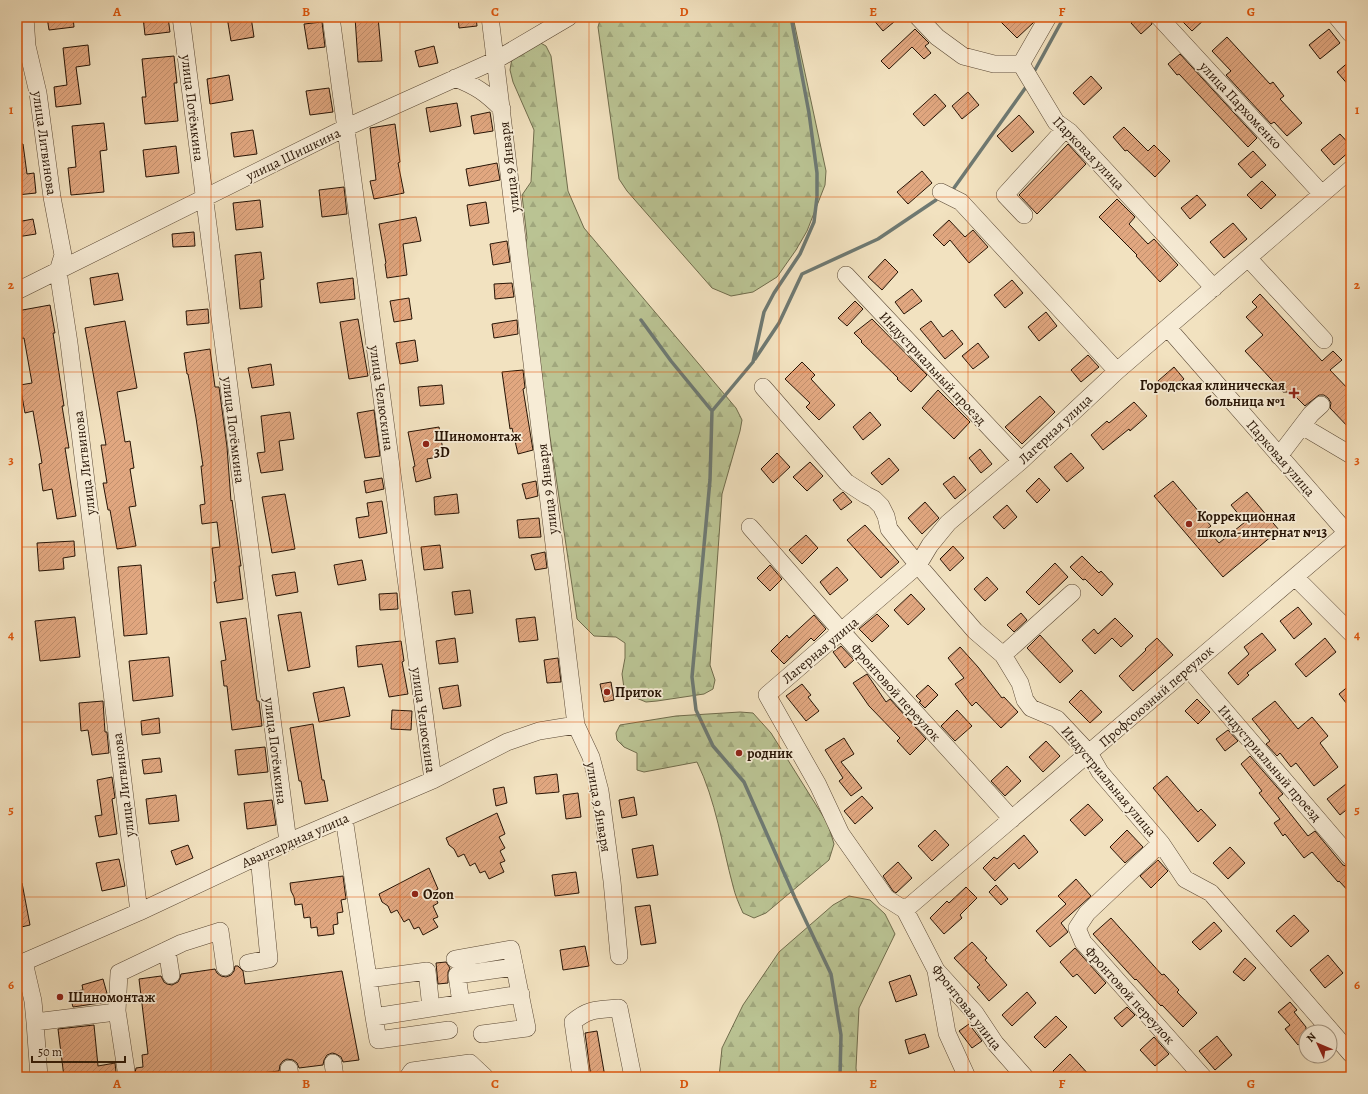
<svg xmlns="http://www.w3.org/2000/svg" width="1368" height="1094" font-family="Alegreya,serif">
	<defs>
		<pattern id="forest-firs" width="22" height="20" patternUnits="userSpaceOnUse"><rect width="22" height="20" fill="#bac393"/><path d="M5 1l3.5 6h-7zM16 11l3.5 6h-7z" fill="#a0a77d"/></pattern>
		<pattern id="building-hatch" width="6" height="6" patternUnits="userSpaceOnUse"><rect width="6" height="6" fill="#e1a780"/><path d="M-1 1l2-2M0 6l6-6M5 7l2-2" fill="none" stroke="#c18f6d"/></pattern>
	</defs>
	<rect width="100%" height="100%" fill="#f2e2c0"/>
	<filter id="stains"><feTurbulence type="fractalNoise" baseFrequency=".005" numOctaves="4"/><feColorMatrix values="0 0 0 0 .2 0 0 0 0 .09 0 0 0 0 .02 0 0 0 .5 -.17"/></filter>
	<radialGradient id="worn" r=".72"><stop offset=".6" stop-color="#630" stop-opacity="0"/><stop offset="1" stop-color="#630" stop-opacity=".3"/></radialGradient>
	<path fill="url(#forest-firs)" stroke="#706c4c" d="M604 17H793L826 171 825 185 807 231 796 250 777 277 753 292 731 296 712 288 627 191 619 179 598 27 600 20Z
		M537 41 546 46 551 56 568 191 584 228 736 408 742 420 740 431 722 494 710 665 715 680 713 689 704 694 657 701 646 702 629 695 624 688 622 674 625 658V643L616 637 594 636 577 619 525 268 524 250 527 238 522 195 531 182 534 130 513 82 510 70 512 58Z
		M740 712 753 713 771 733 828 824 834 844 829 860 766 913 754 918 743 913C739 904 735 895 733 886 722 845 716 801 697 762L644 772 637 770V753L624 747 617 740 616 733 620 725 676 716Z
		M849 896 870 900 885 914 895 934 859 1008 856 1068 857 1077H719L722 1048 743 1005 779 952 833 905Z"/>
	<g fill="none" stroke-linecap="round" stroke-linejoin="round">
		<path stroke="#6e7972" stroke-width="3.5" d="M791 17 809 113 817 173V197L814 222 800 254 774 293 764 312 753 362 712 411 710 480 692 677 696 710 713 746 744 782 795 898 831 974 841 1035 840 1077
			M1035 70 1064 17
			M954 188 1026 87
			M641 320 671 361 712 411
			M755 359 779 323 802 274 878 239 936 200"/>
	</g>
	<path fill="url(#building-hatch)" stroke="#271405" d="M47 17H73L74 27 49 30Z
		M143 17H168L170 32 145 35Z
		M227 17H251L254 37 231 41Z
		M355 17H378L382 61 358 62Z
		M458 17H476L477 26 459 28Z
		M871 17H900L883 31Z
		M996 17H1036L1034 22 1017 38Z
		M1138 17H1149L1152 24 1141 34 1131 23Z
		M1178 17H1207L1192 31Z
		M322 22 325 47 308 49 304 24Z
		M915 29 929 43 925 46 931 53 924 59 912 47 889 69 881 61Z
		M1329 29 1340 43 1320 59 1309 45Z
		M1227 37 1270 84 1273 82 1284 96 1280 99 1302 123 1287 136 1274 122 1271 124 1226 75 1231 71 1212 51Z
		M88 45 90 65 76 67 81 104 56 107 54 87 67 85 63 48Z
		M434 46 438 63 419 67 415 51Z
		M1180 54 1257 138 1248 147 1179 74 1177 75 1168 64Z
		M174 56 177 83H174L178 121 145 124 142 97H146L142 59Z
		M1351 60V88L1337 72Z
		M229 75 233 100 210 104 207 79Z
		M1091 76 1102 88 1084 105 1073 93Z
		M329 88 333 112 310 115 306 91Z
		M968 92 979 105 962 119 952 106Z
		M935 94 946 106 924 126 913 114Z
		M457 103 461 126 430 132 426 108Z
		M490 112 493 131 474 134 471 116Z
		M1019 115 1034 132 1012 152 997 136Z
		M104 123 107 150 100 151 104 192 71 195 68 168 76 167 72 126Z
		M395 124 400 162 398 163 404 193 374 199 370 181 376 180 370 128Z
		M1124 127 1148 151 1154 145 1170 161 1155 177 1127 150 1125 151 1113 137Z
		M253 130 257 154 234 157 231 133Z
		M1340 134 1351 146V150L1334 165 1321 150Z
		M17 144H23L27 174 34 173 36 193 17 195Z
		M1068 144 1086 164 1037 214 1019 195Z
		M176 146 179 173 146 177 143 150Z
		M1253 151 1266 165 1251 178 1238 164Z
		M497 163 500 180 469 186 466 169Z
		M922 171 932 183 908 204 897 192Z
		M1262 181 1276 195 1261 209 1247 195Z
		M344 187 347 214 322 217 319 190Z
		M1197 195 1206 205 1190 219 1181 208Z
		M1117 199 1135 217 1129 224 1148 244 1154 239 1178 265 1160 282 1136 256 1137 255 1099 217Z
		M260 200 263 227 236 230 233 203Z
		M486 202 489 223 470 226 467 205Z
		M416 217 421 241 403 244 407 275 387 278 385 264 386 263 379 224Z
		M33 219 36 234 17 237V222Z
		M949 220 965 237 973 230 988 247 969 263 950 240 944 246 933 235Z
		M1233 223 1247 239 1224 258 1210 242Z
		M194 232 195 246 173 247 172 234Z
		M507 241 510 262 493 265 490 244Z
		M261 252 264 279 260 280 262 307 240 309 235 255Z
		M885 259 898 272 882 290 868 277Z
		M118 273 123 300 94 305 90 278Z
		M353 278 355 299 320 303 317 283Z
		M1012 280 1023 293 1005 308 994 295Z
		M512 283 514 297 495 299 494 284Z
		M912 289 922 301 904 314 895 302Z
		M1260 294 1322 361 1333 351 1342 360 1330 370 1351 392V430L1330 408 1331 403 1328 398 1324 395H1319L1305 406 1291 392H1283L1245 351 1263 335 1246 317 1257 307 1252 302Z
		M409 298 412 319 394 322 390 301Z
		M855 301 863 309 847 326 838 318Z
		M50 305 55 333H53L64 406H62L69 448H65L76 516 57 519 52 489 43 491 39 464 42 463 33 411 25 413 20 385 32 383 24 338 17 339V311Z
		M208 309 209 323 187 325 186 311Z
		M1046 312 1057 326 1039 341 1028 327Z
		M358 319 368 376 349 379 340 322Z
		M872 319 927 375 911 392 897 379 898 378 861 342 862 341 854 333Z
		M517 320 518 334 494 338 492 324Z
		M125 321 137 388 117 392 125 442 130 441 134 468 130 469 136 506 129 507 136 546 117 549 110 510H108L103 483H107L101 445H106L85 328Z
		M931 321 943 337 952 330 963 344 945 359 920 329Z
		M415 340 418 361 400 364 396 343Z
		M978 343 989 357 973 369 962 356Z
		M210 349 215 387H219L227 447 231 501 232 500 241 566H239L243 599 217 603 214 582 216 581 212 548 220 547 217 522 202 524 200 505 205 504 201 466H203L196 418 188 374H187L184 353Z
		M1088 355 1099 367 1081 382 1071 370Z
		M802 362 815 375 811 379 835 405 819 420 806 407 810 403 785 379Z
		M271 364 274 385 252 388 248 368Z
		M1174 367 1184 379 1168 393 1158 381Z
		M523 370 525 388 523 389 533 450 518 454 512 428 510 429 502 372Z
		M442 385 444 404 420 406 418 387Z
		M938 390 970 422 954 439 922 408Z
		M1040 396 1055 412 1022 444 1005 427Z
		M1134 402 1147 416 1130 431 1129 429 1103 450 1091 435 1107 421 1109 423Z
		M374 410 380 456 365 458 357 413Z
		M290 412 294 439 279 441 283 470 261 473 257 453 265 452 261 416Z
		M870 412 881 425 863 440 853 427Z
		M439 427 444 456 427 459 431 478 416 482 413 467 415 466 408 432Z
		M980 449 992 464 981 473 969 458Z
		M777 453 790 467 773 483 761 469Z
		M1071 453 1084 468 1067 482 1054 467Z
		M889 458 899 470 882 485 871 473Z
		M810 462 823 476 807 491 793 477Z
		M954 476 966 490 955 499 943 484Z
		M382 478 384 489 366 493 364 481Z
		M1039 478 1050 490 1037 503 1026 491Z
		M536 481 538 496 526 499 522 484Z
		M1173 481 1211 526 1207 529 1219 543 1245 522 1231 505 1247 492 1279 530 1223 577 1154 496Z
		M843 492 852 502 841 510 833 500Z
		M285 494 295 549 272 553 262 497Z
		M457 494 459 513 435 515 434 497Z
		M382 501 387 533 359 538 356 518 369 516 367 503Z
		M925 502 939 518 922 534 908 518Z
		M1007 505 1017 517 1004 529 993 517Z
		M539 518 541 537 519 538 517 520Z
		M865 525 899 562 881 578 847 540Z
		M806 535 818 548 802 564 789 550Z
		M74 541 75 556 63 558 64 569 39 571 37 543Z
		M440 545 443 568 424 570 421 547Z
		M953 546 964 558 950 571 940 559Z
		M545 552 547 568 535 570 531 555Z
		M1082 556 1099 573 1101 571 1113 584 1102 596 1085 579 1083 580 1070 567Z
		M362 560 366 580 338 585 334 565Z
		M1055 563 1068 577 1039 605 1026 592Z
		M141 565 147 634 124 636 118 567Z
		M770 565 782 579 770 591 757 578Z
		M837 567 848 580 830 595 820 582Z
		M295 572 298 592 276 596 272 575Z
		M987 577 998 589 985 601 974 589Z
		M470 590 473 613 455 615 452 592Z
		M397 593 398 609 380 610 379 594Z
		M911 594 925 609 908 625 894 610Z
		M1298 607 1312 624 1294 639 1280 621Z
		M301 612 310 667 288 671 278 615Z
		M1021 613 1027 620 1014 632 1007 625Z
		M877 614 889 626 872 642 859 629Z
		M814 615 826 629 814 641 811 638 784 664 771 651 787 635 789 638Z
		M75 617 80 657 40 661 35 621Z
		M535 617 538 640 519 642 516 619Z
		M246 618 257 701H259L262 726 232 730 227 686H224L221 661 226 660 220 622Z
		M1115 618 1133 636 1121 647 1112 638 1095 654 1082 640 1094 629 1098 634Z
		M1262 633 1276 650 1247 673 1249 675 1238 685 1228 673 1249 654 1244 647Z
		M1040 635 1073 671 1060 683 1027 648Z
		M455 638 458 662 439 664 436 641Z
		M1157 638 1173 655 1133 691 1119 676 1146 650 1145 649Z
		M1325 638 1336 652 1306 677 1295 664Z
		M401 641 404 661 402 662 408 694 389 697 382 664 358 667 356 646Z
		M841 646 854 660 845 668 833 652Z
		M960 647 978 667 1002 698 1004 697 1018 712 1001 728 976 702 972 706 955 684 964 678 948 658Z
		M169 657 173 696 133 701 129 661Z
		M558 658 561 682 547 683 544 660Z
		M867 674 886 702 890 699 926 739 910 755 897 741 900 738 869 706 853 683Z
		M611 682 614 700 604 702 600 684Z
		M802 684 811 695 808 697 819 711 806 721 786 696Z
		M1351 684V709L1339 694Z
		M458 685 461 706 443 709 439 688Z
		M928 685 938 695 925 708 919 702 921 701 916 696Z
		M344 687 350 716 319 722 313 693Z
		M1081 690 1102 712 1090 723 1069 702Z
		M1197 699 1210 712 1198 724 1185 711Z
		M103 701 105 732H107L109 753 92 755 88 730 81 731 79 703Z
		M1275 701 1298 729 1312 717 1328 736 1320 743 1338 767 1314 786 1296 763 1291 767 1280 753 1277 756 1266 744 1270 741 1252 719Z
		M392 710 412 711 411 730 391 729Z
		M957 710 972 726 955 741 941 726Z
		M159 718 160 733 142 735 141 721Z
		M313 724 322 780H324L328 801 305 804 301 781H299L290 728Z
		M1228 730 1238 741 1225 751 1216 739Z
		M844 738 854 754 841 762 862 788 851 796 839 781 843 778 825 750Z
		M1046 741 1060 756 1043 772 1029 757Z
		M265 747 268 772 238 775 235 750Z
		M1250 756 1283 794 1278 798 1308 836 1315 831 1343 865 1351 868V894L1339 881 1338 882 1312 852 1304 858 1285 834 1283 836 1274 823 1280 819 1259 793 1262 791 1241 764Z
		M160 758 162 772 144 774 142 760Z
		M1007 766 1021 781 1005 796 991 781Z
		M557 774 559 792 536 794 534 777Z
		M1167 776 1198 812 1201 809 1216 825 1198 842 1153 788Z
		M112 777 115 798 112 799 117 834 99 837 95 816 102 815 97 780Z
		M1351 780V806L1340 815 1327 799Z
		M504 787 507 803 496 806 493 789Z
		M578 793 581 817 566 819 563 795Z
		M176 795 179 821 149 824 146 799Z
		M862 796 873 808 855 824 844 811Z
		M634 797 637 815 622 818 619 800Z
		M272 800 276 825 247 829 244 803Z
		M1088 804 1103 820 1085 836 1070 820Z
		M497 813 505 834 499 837 505 848 500 851 505 861 500 863 504 872 489 879 485 871 480 873 475 863 470 866 464 854 458 857 454 849 449 845 446 838Z
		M935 830 949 845 932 861 918 846Z
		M1127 830 1143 847 1125 863 1110 847Z
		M1024 835 1038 852 1019 869 1014 863 995 881 983 868 994 857 997 859Z
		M188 845 193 858 176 865 171 851Z
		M653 845 658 875 637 878 632 849Z
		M1230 847 1245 863 1228 879 1213 863Z
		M119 859 125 886 102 891 96 863Z
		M1158 860 1168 871 1151 888 1140 876Z
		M898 862 912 878 896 893 893 891 883 876Z
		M429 868 438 889 433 892 438 903 433 906 438 917 433 919 438 927 423 935 419 927 414 929 409 919 404 922 397 910 391 913 388 906 382 902 379 894Z
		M576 872 579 893 555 896 552 875Z
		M343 876 346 899 341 900 343 912 337 913 338 924 333 925 334 934 318 936 317 927 311 928 310 917 304 918 302 904 295 905 294 897 291 891 290 883Z
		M1076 879 1091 896 1061 923 1068 932 1050 947 1036 931 1066 904 1058 896Z
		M22 883 30 925 17 928V884Z
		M996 885 1008 899 1001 905 989 892Z
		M966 887 977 898 960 915 962 918 944 934 930 918 947 901 949 903Z
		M650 905 656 943 641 945 635 907Z
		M1294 915 1309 931 1291 947 1276 931Z
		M1111 918 1162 975 1164 974 1179 990 1177 992 1197 1013 1183 1027 1162 1005 1161 1006 1136 979 1135 980 1093 934Z
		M1214 922 1222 931 1200 950 1192 942Z
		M972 942 987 958 985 960 1007 985 989 1001 977 987 980 985 954 958Z
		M585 946 589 966 563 970 560 950Z
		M1075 948 1106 983 1095 994 1077 974 1073 977 1060 962Z
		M1328 955 1343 973 1325 988 1310 970Z
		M1245 958 1256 968 1244 981 1233 972Z
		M446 962 450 968 448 972V983L438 984 436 963Z
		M235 966H238L243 971 245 984 342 971 359 1060 343 1062 341 1057 336 1054 332 1053 327 1055 324 1060 323 1065 299 1068 297 1063 293 1060 287 1059 283 1061 280 1065 279 1071 252 1074V1077H152L151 1075 133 1077 135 1073 136 1068 143 1067 142 1055 148 1054 139 979 161 976 164 982 167 984 172 985 178 982 180 978 181 974 215 969 217 973 221 976 226 977 231 975 234 971Z
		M910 975 917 995 896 1002 889 982Z
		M103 979 108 997 107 1002 73 1007 69 992 83 990 82 985Z
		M1027 992 1036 1003 1012 1026 1002 1015Z
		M1290 1002 1297 1010 1294 1012 1306 1027V1039L1298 1045 1285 1029 1290 1025 1278 1012Z
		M1127 1007 1135 1015 1122 1027 1114 1018Z
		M1056 1016 1067 1027 1045 1048 1034 1037Z
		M969 1024 982 1041 972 1048 959 1031Z
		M94 1025 98 1066 115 1063 116 1072 119 1077H64L58 1029Z
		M597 1031 605 1077H591L585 1033Z
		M925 1034 929 1047 909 1054 905 1040Z
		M1217 1036 1232 1055 1215 1070 1199 1051Z
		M1154 1037 1169 1054 1155 1066 1140 1050Z
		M1070 1054 1091 1077H1058L1053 1071Z"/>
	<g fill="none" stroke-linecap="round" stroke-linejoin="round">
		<g stroke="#5a4834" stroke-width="18">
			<path id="minor" d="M25 17 27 46 38 93 52 197 63 255 58 271 69 343 139 912
				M181 17 288 842
				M331 17 433 780
				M490 17 576 725 591 757 600 791 612 881 619 956
				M918 17 937 37 963 56 994 64H1021L1056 122 1070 132 1214 288
				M1159 17 1322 194
				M1337 17 1351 34
				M1021 64 1048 17
				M455 78C476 86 486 93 502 109
				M941 192 961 202 1117 371
				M1024 215 1005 195 1065 129
				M1248 258 1324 340
				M846 275 1021 461
				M17 291 345 128 496 60 569 17
				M1168 328 1347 533
				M763 387 846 482 866 495 874 499 881 506 886 516 889 529 918 565 975 631 1003 655 1020 683 1025 700 1031 708 1057 719 1089 753 1100 772 1161 843 1185 879 1211 893 1351 1054
				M1302 426 1351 455
				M1279 456 1311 414 1321 405
				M750 527 842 632 1012 819
				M1295 577 1351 633
				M1003 655 1072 593
				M1188 668 1351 858
				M344 818 374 1017 521 994
				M1161 843 1087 913 1077 928 1083 942 1203 1077
				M905 910 886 898 841 834 818 785 767 695 918 565 930 545 948 523 1021 461 1117 371 1351 169
				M905 910 1351 529
				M905 910 936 970 975 1013 995 1043 1025 1077
				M167 950 171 975
				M455 959 511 949 527 1028 482 1034
				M24 962 33 1001 35 1022
				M248 963 269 959 259 856
				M17 965 139 912 288 842 433 780 507 742 539 731 576 725
				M936 971 947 1033 967 1077
				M368 979 427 971 431 1008
				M461 1003 457 975 515 967
				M117 1011 126 1070
				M374 1017 378 1040 449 1030
				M333 1063 335 1077
				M289 1069 290 1077
				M39 1077 35 1022 108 1013 117 1011 119 973 182 943 220 931 225 967
				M408 1077 412 1071 470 1063 485 1077
				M581 1077 573 1022C589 1008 599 1010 619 1008L633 1077"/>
		</g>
		<use href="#minor" stroke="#f7ecd6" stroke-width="17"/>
	</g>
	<path fill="none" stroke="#de560c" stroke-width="1" stroke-opacity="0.55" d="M211 17V1077M400 17V1077M589 17V1077M779 17V1077M968 17V1077M1157 17V1077M17 197H1351M17 372H1351M17 547H1351M17 722H1351M17 897H1351"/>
	<g fill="#8f2418" stroke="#f7ecd6" stroke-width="1.5">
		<path d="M1292 387h4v4h4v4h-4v4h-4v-4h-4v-4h4z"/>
		<circle cx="426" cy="444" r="4"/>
		<circle cx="1189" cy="524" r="4"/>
		<circle cx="607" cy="692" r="4"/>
		<circle cx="739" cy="753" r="4"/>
		<circle cx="415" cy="894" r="4"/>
		<circle cx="60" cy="997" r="4"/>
	</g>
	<g text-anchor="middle" stroke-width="3.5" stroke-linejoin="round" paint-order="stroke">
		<g font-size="14" fill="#271405" stroke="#f7ecd6">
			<text transform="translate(1241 105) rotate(47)" y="5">улица Пархоменко</text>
			<text transform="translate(193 108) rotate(83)" y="5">улица Потёмкина</text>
			<text transform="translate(45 143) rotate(82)" y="5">улица Литвинова</text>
			<text transform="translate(1089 153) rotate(46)" y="5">Парковая улица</text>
			<text transform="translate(293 154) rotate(-26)" y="5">улица Шишкина</text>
			<text transform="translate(509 167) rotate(-97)" y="5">улица 9 Января</text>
			<text transform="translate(933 368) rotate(47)" y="5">Индустриальный проезд</text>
			<text transform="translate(382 398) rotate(82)" y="5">улица Челюскина</text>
			<text transform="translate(1055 429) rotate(-43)" y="5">Лагерная улица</text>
			<text transform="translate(234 430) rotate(83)" y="5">улица Потёмкина</text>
			<text transform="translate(1281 458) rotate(49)" y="5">Парковая улица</text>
			<text transform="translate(84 463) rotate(-97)" y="5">улица Литвинова</text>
			<text transform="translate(547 489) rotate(-97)" y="5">улица 9 Января</text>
			<text transform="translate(820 650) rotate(-40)" y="5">Лагерная улица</text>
			<text transform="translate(896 692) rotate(48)" y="5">Фронтовой переулок</text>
			<text transform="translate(1156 696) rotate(-41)" y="5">Профсоюзный переулок</text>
			<text transform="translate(424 720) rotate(82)" y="5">улица Челюскина</text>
			<text transform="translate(276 751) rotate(83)" y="5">улица Потёмкина</text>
			<text transform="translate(1270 763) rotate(49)" y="5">Индустриальный проезд</text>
			<text transform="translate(1109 781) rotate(50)" y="5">Индустриальная улица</text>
			<text transform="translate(123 785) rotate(-97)" y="5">улица Литвинова</text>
			<text transform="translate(599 807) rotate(80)" y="5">улица 9 Января</text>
			<text transform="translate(295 840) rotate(-24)" y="5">Авангардная улица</text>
			<text transform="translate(1130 995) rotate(48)" y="5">Фронтовой переулок</text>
			<text transform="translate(967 1007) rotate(52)" y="5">Фронтовая улица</text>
		</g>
		<g font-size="14" font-weight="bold" fill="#271405" stroke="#f7ecd6" text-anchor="start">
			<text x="1285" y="390" text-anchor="end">Городская клиническая<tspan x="1285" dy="16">больница №1</tspan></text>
			<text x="434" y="441">Шиномонтаж<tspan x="434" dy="16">3D</tspan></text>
			<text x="1197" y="521">Коррекционная<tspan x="1197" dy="16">школа-интернат №13</tspan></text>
			<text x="615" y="697">Приток</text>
			<text x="747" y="758">родник</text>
			<text x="423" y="899">Ozon</text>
			<text x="68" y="1002">Шиномонтаж</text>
		</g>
	</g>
	<rect width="1368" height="1094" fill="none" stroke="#f2e2c0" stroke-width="44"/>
	<g transform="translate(1318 1044) rotate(314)"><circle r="19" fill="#f7ecd6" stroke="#a49682"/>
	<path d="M0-3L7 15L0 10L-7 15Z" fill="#8f2418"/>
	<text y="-6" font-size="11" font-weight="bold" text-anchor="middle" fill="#271405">N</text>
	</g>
	<path d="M32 1056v6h93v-6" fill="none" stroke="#271405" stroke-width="2"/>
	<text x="38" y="1056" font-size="12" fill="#271405" stroke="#f7ecd6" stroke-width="3" paint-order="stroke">50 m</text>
	<rect x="22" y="22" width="1324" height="1050" fill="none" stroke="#de560c" stroke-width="1.5"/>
	<g font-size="13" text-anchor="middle" font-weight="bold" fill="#de560c">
		<text x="117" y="16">A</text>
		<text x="306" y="16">B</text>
		<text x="495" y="16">C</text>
		<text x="684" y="16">D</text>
		<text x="873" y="16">E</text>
		<text x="1062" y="16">F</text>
		<text x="1251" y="16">G</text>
		<text x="11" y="114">1</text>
		<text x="1357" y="114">1</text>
		<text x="11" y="289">2</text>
		<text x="1357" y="289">2</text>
		<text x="11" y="464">3</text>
		<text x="1357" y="464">3</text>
		<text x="11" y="639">4</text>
		<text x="1357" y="639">4</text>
		<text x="11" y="814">5</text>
		<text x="1357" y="814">5</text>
		<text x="11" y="989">6</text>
		<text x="1357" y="989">6</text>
		<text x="117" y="1088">A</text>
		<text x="306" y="1088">B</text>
		<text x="495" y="1088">C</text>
		<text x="684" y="1088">D</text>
		<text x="873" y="1088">E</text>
		<text x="1062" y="1088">F</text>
		<text x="1251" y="1088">G</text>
	</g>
	<rect width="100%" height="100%" filter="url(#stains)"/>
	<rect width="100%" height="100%" fill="url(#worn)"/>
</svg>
